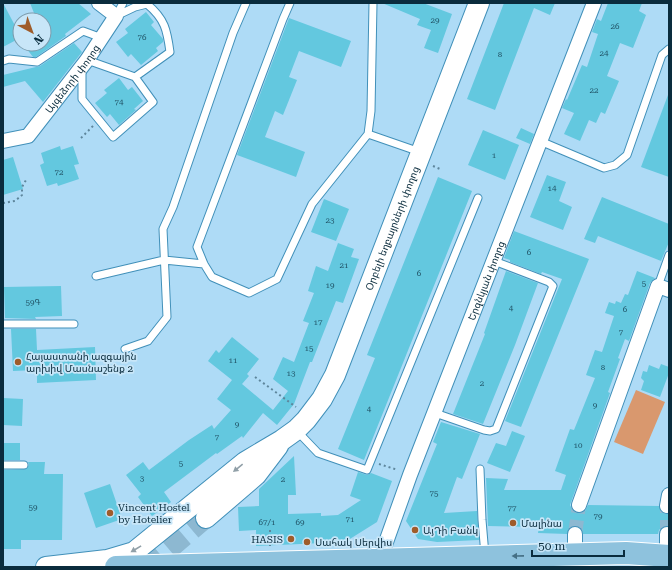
<svg xmlns="http://www.w3.org/2000/svg" width="672" height="570" font-family="'Roboto Serif','Noto Sans Armenian',serif">
	<rect width="100%" height="100%" fill="#aedbf6"/>
	<path fill="#d9986e" d="M636 390 665 402 643 454 614 442Z"/>
	<path fill="#63c8df" d="M3 3 20 35V38L3 47Z
		M30 3H78L91 14 65 34 66 36 36 57H33L23 44H44V20H24L34 13Z
		M382 3H423L452 14 438 53 424 48 431 30 417 25 420 19Z
		M504 3H555L550 15 534 8 495 110 467 99Z
		M608 3H642L639 11 646 15 633 48 620 43 607 76 619 81 605 114 601 112 596 123 589 120 580 141 564 134 574 113 562 108 566 99 567 100 582 65 587 67 598 34 592 32 597 19 601 21Z
		M146 12 154 22 151 25 163 39V42L156 48 158 51 141 65 131 54 128 57 116 42 128 33 125 29Z
		M289 18 351 41 341 67 299 51 289 77 297 80 283 115 275 111 265 137 305 152 296 177 237 155Z
		M74 43 82 52 43 102 25 81 3 87V75L40 66Z
		M119 78 128 90 132 87 143 101 134 109 136 110 119 125 110 114 107 117 95 103 107 93 104 90Z
		M668 95H669V177L641 167Z
		M521 128 534 134 530 144 516 138Z
		M483 130 519 145 505 180 468 165Z
		M60 146 61 150 73 146 79 164 74 165 79 179 58 186 57 183 47 186 40 165 44 163 41 153Z
		M13 157 23 189 3 195V160Z
		M547 175 566 182 559 201 572 207 563 230 530 217Z
		M438 177 472 191 364 460 338 449 375 358 367 355Z
		M602 197 669 224V242L661 261 598 236 595 243 584 239Z
		M324 199 349 209 336 241 311 232Z
		M514 231 589 259 521 427 505 421 562 279 542 272 541 274 510 262V260L504 258Z
		M338 243 354 249 351 257 359 259 343 303 336 301 312 362H310L294 404 277 425 263 413 243 438 242 436 217 454 216 453 164 492 171 502 152 516 138 497 141 494 126 475 143 462 149 470 189 440 212 425 214 429 231 410 217 399 232 380 208 361 216 350 219 353 232 337 259 359 247 374 249 376 242 384 273 410 288 391 273 379 283 357 294 362 309 323 303 321 314 293 308 291 316 266 328 271Z
		M506 271 538 283 515 345 483 424 453 414 485 334 484 333Z
		M637 271 655 278 650 283 629 341 625 339 618 358 620 359 608 392 610 393 570 505 573 511 580 513 585 511 588 505 659 506 662 513 669 514V526L662 527 659 530 658 534H583L582 529 575 526 570 527 567 534 538 533 539 527 488 526 486 478 508 479 504 490H561L566 475 555 471 570 429 574 430 595 378 586 375 595 350 602 352 614 316 605 313 609 302 615 304 616 301 621 303 625 294 628 295Z
		M61 286 62 316 35 317 36 319 5 318 4 287Z
		M11 329H36L37 350 95 347 96 380 37 383V370L13 371Z
		M661 364 669 367V373L660 397 641 390 644 381 641 378 643 371 647 372 649 365 659 369Z
		M3 398 23 399 22 426 3 425Z
		M441 422 480 434 462 479 457 477 444 513 477 511 479 540 437 542 418 539 406 521 437 444 433 442Z
		M512 431 525 436 510 472 487 463 496 443 506 446Z
		M3 443H20V460H3Z
		M294 456 296 495H288V514L321 513V516L338 515 361 500 350 496 358 472 367 475 371 473 392 481 377 522 345 542 256 546V530L239 531 238 507 259 506V489Z
		M28 462H45L44 474H63L62 540H21V549H3V470L26 469 29 465Z
		M110 484 122 519 96 528 84 493Z"/>
	<g fill="none" stroke-linecap="round" stroke-linejoin="round">
		<path stroke="#8db8d1" stroke-width="14" stroke-dasharray="14 7" stroke-linecap="butt" d="M575 534 579 505
			M667 534V506"/>
		<path stroke="#8db8d1" stroke-width="20" stroke-dasharray="20 10" stroke-linecap="butt" d="M145 567 153 563 206 518"/>
		<g stroke="#4190b9" stroke-width="9">
			<path id="lane" d="M290 3 283 19 197 247 204 264 212 277 249 293 277 279 312 204 368 134 371 111 373 3
				M116 16 123 3
				M87 60 135 77
				M3 61 9 59 37 62 83 31 102 38
				M82 69V99L113 137 153 102 135 77 170 52C167 30 165 19 147 4L135 7 116 16
				M368 134 420 152
				M540 141 604 168 615 165 627 155 662 55 669 49
				M96 276 164 260 204 264
				M658 286 669 255
				M3 324H74
				M125 349 148 341 167 317 163 229 173 207 233 33 246 3
				M435 413 484 430 490 431 496 429 553 286 549 282 494 261
				M297 431 318 453 367 470 478 198
				M3 465H24
				M480 469 482 520 485 555"/>
		</g>
		<g stroke="#4190b9" stroke-width="16">
			<g id="street">
				<path id="s1" d="M3 141 28 136 87 60 116 16 99 3"/>
				<path d="M579 505 658 286 669 290"/>
				<path d="M667 506 669 495"/>
				<path d="M667 534V556"/>
				<path d="M575 554V534"/>
				<path id="s2" d="M380 559 410 475 594 3"/>
			</g>
		</g>
		<g stroke="#4190b9" stroke-width="22">
			<g id="secondary">
				<path d="M206 518 256 475 278 446"/>
				<path id="s3" d="M46 567 107 560 134 552 245 462 282 440 296 430 306 420 322 399 335 375 479 3"/>
			</g>
		</g>
		<g stroke="#fff" stroke-width="24">
			<path id="primary" d="M116 567 626 553 669 556"/>
		</g>
		<path stroke="#5e869c" stroke-width="2" stroke-dasharray="2 3" stroke-linecap="butt" d="M81 138 93 126
			M433 166 440 169
			M3 203 15 201 22 195V187L26 180
			M255 377 296 407
			M379 464 398 470
			M270 530V546"/>
		<use href="#lane" stroke="#fff" stroke-width="7"/>
		<use href="#street" stroke="#fff" stroke-width="14"/>
		<use href="#secondary" stroke="#fff" stroke-width="20"/>
		<use href="#primary" stroke="#8ec2dd" stroke-width="22"/>
	</g>
	<defs><path id="oneway-solid" d="M-6-.8H1V-3.2L6.5 0L1 3.2V.8H-6Z"/></defs>
	<g fill="#91a0a8">
		<use href="#oneway-solid" transform="translate(238 468) rotate(141)"/>
		<use href="#oneway-solid" transform="translate(136 549) rotate(149)"/>
	</g>
	<use fill="#457085" href="#oneway-solid" transform="translate(518 556) rotate(179)"/>
	<g fill="#9f5c2a" stroke="#c8e6f8" stroke-width="1.5">
		<circle cx="18" cy="362" r="4"/>
		<circle cx="110" cy="513" r="4"/>
		<circle cx="513" cy="523" r="4"/>
		<circle cx="415" cy="530" r="4"/>
		<circle cx="291" cy="539" r="4"/>
		<circle cx="307" cy="542" r="4"/>
	</g>
	<g text-anchor="middle" stroke-width="3.5" stroke-linejoin="round" paint-order="stroke">
		<g font-size="8" fill="#205366">
			<text x="435" y="23">29</text>
			<text x="615" y="29">26</text>
			<text x="142" y="40">76</text>
			<text x="604" y="56">24</text>
			<text x="500" y="57">8</text>
			<text x="594" y="93">22</text>
			<text x="119" y="105">74</text>
			<text x="494" y="158">1</text>
			<text x="59" y="175">72</text>
			<text x="552" y="191">14</text>
			<text x="330" y="223">23</text>
			<text x="529" y="255">6</text>
			<text x="344" y="268">21</text>
			<text x="419" y="276">6</text>
			<text x="644" y="286">5</text>
			<text x="330" y="288">19</text>
			<text x="33" y="305">59Գ</text>
			<text x="511" y="311">4</text>
			<text x="625" y="312">6</text>
			<text x="318" y="325">17</text>
			<text x="621" y="335">7</text>
			<text x="309" y="351">15</text>
			<text x="233" y="363">11</text>
			<text x="603" y="370">8</text>
			<text x="291" y="376">13</text>
			<text x="482" y="386">2</text>
			<text x="595" y="408">9</text>
			<text x="369" y="412">4</text>
			<text x="237" y="427">9</text>
			<text x="217" y="440">7</text>
			<text x="578" y="448">10</text>
			<text x="181" y="466">5</text>
			<text x="142" y="481">3</text>
			<text x="283" y="482">2</text>
			<text x="434" y="496">75</text>
			<text x="33" y="510">59</text>
			<text x="512" y="511">77</text>
			<text x="598" y="519">79</text>
			<text x="350" y="522">71</text>
			<text x="267" y="525">67/1</text>
			<text x="300" y="525">69</text>
		</g>
		<g font-size="10" fill="#0a2c3d" stroke="#c8e6f8">
			<text dy="4" stroke="none"><textPath href="#s1" startOffset="98">Այգեձորի փողոց</textPath></text>
			<text dy="4" stroke="none"><textPath href="#s3" startOffset="518">Օրբելի եղբայրների փողոց</textPath></text>
			<text dy="4" stroke="none"><textPath href="#s2" startOffset="298">Երզնկյան փողոց</textPath></text>
		</g>
		<g font-size="10" fill="#0a2c3d" stroke="#c8e6f8" text-anchor="start">
			<text x="26" y="360">Հայաստանի ազգային<tspan x="26" dy="12">արխիվ Մասնաշենք 2</tspan></text>
			<text x="118" y="511">Vincent Hostel<tspan x="118" dy="12">by Hotelier</tspan></text>
			<text x="521" y="527">Մալինա</text>
			<text x="423" y="534">ԱյԴի Բանկ</text>
			<text x="283" y="543" text-anchor="end">HASIS</text>
			<text x="315" y="546">Սահակ Սերվիս</text>
		</g>
	</g>
	<rect width="672" height="570" fill="none" stroke="#0a2c3d" stroke-width="8"/>
	<g transform="translate(32 32) rotate(139)"><circle r="19" fill="#c8e6f8" stroke="#7c9cad"/>
	<path d="M0-3L7 15L0 10L-7 15Z" fill="#9f5c2a"/>
	<text y="-6" font-size="11" font-weight="bold" text-anchor="middle" fill="#0a2c3d">N</text>
	</g>
	<path d="M532 550v6h92v-6" fill="none" stroke="#0a2c3d" stroke-width="2"/>
	<text x="538" y="550" font-size="12" fill="#0a2c3d" stroke="#c8e6f8" stroke-width="3" paint-order="stroke">50 m</text>
</svg>
